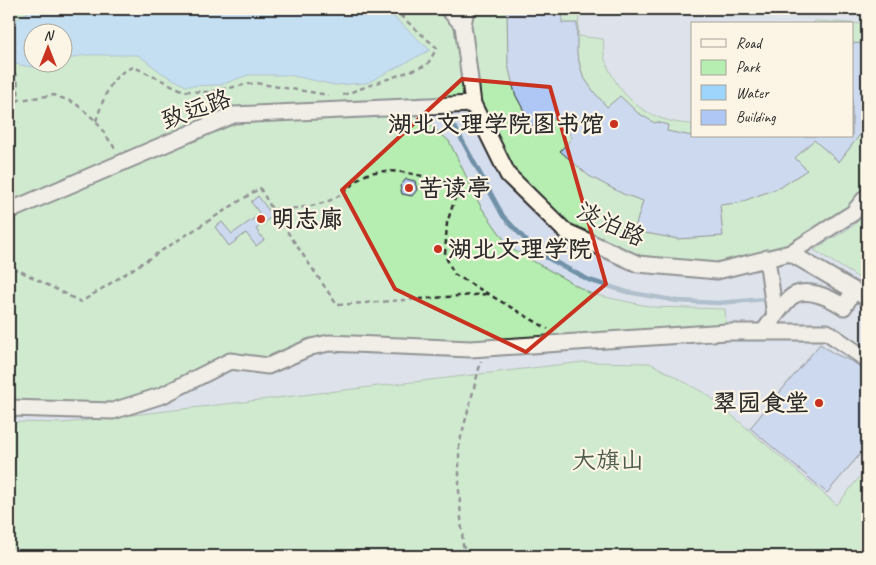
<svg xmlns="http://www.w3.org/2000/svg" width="876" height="565" font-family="Caveat,'LXGW WenKai TC',sans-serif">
	<rect width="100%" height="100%" fill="#e5e7ea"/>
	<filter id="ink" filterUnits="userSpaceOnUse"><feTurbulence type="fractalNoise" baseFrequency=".02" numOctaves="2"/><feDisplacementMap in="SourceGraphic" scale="10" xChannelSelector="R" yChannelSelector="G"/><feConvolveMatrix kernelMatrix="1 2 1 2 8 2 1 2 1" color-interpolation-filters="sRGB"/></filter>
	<g filter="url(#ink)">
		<path fill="#d4dded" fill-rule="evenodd" d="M9 9H867V468L837 506 708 395 650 363 583 362 64 423 9 422ZM692 24H852V136H692ZM32 32H62V62H32Z"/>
		<path fill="#b6eeb2" stroke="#708c6e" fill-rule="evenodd" d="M9 9H448L463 25 466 9H579L578 36 603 39C604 46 603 55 606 62 620 100 652 123 692 124V136H852V24H814L815 21 867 24V196L790 253 717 271 638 264 565 231 508 175 473 104 409 111 428 123 449 141 481 207 510 248 591 294 652 307 725 309 727 332 471 349 329 343 268 366 230 361 113 411 9 408ZM32 32H62V62H32Z
			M867 212V283L814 250 853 226Z
			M583 362 650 363 708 395 837 505 867 468V556H9V422L64 423Z"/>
		<path fill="#9dd5fc" stroke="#6f91a8" d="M32 9H385L430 50 367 83 335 85 289 75H248L220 85 186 86 162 73 138 55H83L63 61 62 32H32V62L57 63 38 68 14 64 9 51 16 20Z"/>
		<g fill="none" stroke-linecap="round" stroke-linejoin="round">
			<path stroke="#6f91a8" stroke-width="4.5" d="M445 118 456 129 503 216 538 253 589 280 627 292 678 301 718 303 766 299"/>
		</g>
		<path fill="#aec7f4" stroke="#2b2b2b" d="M507 10 563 11 562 23H577V54L583 76 594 92 607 107 620 96 638 113 655 123 657 122 668 125 667 131 692 136H852V43L867 44V120L865 128 839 162 814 140 795 158 807 170 781 187 738 203 720 205 723 236 678 239 634 231 643 201 623 194 589 176 560 151 572 138 558 117 534 130 515 94 508 65Z
			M406 179 415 181 417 190 412 196 402 194 400 186Z
			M258 196 273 216 256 229 264 240 256 246 246 233 229 246 215 227 222 222 232 234 260 214 251 202Z
			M820 344 833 353 853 362 867 371V446L827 493 750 428Z"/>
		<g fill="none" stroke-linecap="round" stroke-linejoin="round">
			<g stroke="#2b2b2b" stroke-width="19">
				<path id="minor" d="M448 9 463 25
					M466 9 463 25 473 104 508 175 565 231 638 264 717 271 790 253 853 213 867 196
					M9 211 233 115 473 104
					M790 253 867 298
					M767 258 775 316
					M854 290 844 307C831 298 804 285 790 298 780 307 772 321 763 332H827L866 359 867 358
					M9 408 113 411 163 395 230 361 268 366 311 347 329 343 471 349 727 332H763"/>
			</g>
			<path stroke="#2b2b2b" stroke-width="2.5" stroke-dasharray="5 4" stroke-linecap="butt" d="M9 15 18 9
				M402 17 410 9
				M9 65 17 77 19 100
				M343 95 427 65 437 48 393 9
				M9 107 19 100 54 95 75 103 96 121 116 150
				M96 121C103 101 110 73 134 67L184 91 208 92 255 83 328 95
				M272 209 337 305 487 294
				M9 259 16 269 81 302 260 188 272 209C291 210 315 207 333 199 348 192 358 174 375 172 403 168 432 179 459 186L447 223 445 255 454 274 548 329
				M468 556 463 545 459 491V445L481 361"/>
			<use href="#minor" stroke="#fcf5e5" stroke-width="15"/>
		</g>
	</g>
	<path d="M0 0H876V565H0ZM462 79 550 87 606 284 526 352 395 289 342 190Z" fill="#e5e7ea" fill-opacity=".55" fill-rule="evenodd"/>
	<path fill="none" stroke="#c8321e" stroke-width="4" stroke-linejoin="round" d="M462 79 550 87 606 284 526 352 395 289 342 190Z"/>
	<g fill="#c8321e" stroke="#fcf5e5" stroke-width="2">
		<circle cx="614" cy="124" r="5"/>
		<circle cx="409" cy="188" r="5"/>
		<circle cx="261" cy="219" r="5"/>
		<circle cx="438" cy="249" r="5"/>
		<circle cx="819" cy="403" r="5"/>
	</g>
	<g text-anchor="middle" stroke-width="4.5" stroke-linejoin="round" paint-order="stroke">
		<g font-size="24" fill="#2b2b2b" stroke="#fcf5e5">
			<text transform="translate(196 109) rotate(-20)" y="8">致远路</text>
			<text transform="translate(611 224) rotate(25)" y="8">淡泊路</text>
		</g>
		<g font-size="24" font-weight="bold" fill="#2b2b2b" stroke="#fcf5e5" text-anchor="start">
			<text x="604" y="132" text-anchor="end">湖北文理学院图书馆</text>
			<text x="419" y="196">苦读亭</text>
			<text x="271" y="227">明志廊</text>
			<text x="448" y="257">湖北文理学院</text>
			<text x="809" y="411" text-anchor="end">翠园食堂</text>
		</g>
		<g font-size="24" fill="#4e5c4d" stroke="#fcf5e5">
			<text x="608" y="468">大旗山</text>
		</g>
	</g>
	<rect width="876" height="565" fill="none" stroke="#fcf5e5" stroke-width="30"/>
	<rect x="15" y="15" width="846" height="535" fill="none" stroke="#2b2b2b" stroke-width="2" filter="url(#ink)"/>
	<rect x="691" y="22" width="162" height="115" fill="#fcf5e5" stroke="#a8a49b"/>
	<rect x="701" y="39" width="25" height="8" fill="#fcf5e5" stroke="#a8a49b"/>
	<text x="736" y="48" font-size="15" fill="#2b2b2b">Road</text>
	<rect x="701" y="60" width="25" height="15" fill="#b6eeb2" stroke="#a8a49b"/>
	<text x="736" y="72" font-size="15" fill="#2b2b2b">Park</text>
	<rect x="701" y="85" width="25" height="15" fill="#9dd5fc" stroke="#a8a49b"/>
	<text x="736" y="98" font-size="15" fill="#2b2b2b">Water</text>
	<rect x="701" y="110" width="25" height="15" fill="#aec7f4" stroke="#a8a49b"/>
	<text x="736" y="122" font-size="15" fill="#2b2b2b">Building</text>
	<g transform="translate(48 48)"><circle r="24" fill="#fcf5e5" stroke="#a8a49b"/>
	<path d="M0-4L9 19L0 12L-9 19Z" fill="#c8321e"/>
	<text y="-8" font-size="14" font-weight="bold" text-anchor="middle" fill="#2b2b2b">N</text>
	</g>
</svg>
